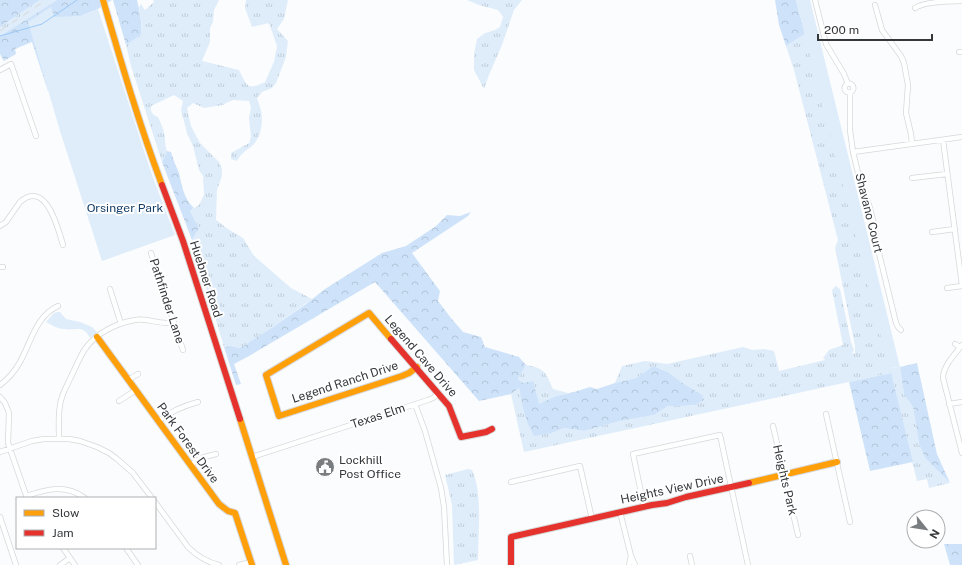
<svg xmlns="http://www.w3.org/2000/svg" width="962" height="565" font-family="'Public Sans',sans-serif">
	<defs>
		<pattern id="grass-tufts" width="24" height="20" patternUnits="userSpaceOnUse"><rect width="24" height="20" fill="#dfedfb"/><path d="M3 7l-1-3M5 7V3M7 7l1-3M15 17l-1-3M17 17v-4M19 17l1-3" fill="none" stroke="#c0ccd8"/></pattern>
		<pattern id="forest-crowns" width="20" height="18" patternUnits="userSpaceOnUse"><rect width="20" height="18" fill="#cee3fa"/><path d="M2 6a3 3 0 1 1 6 0M12 15a3 3 0 1 1 6 0" fill="none" stroke="#b2c4d7"/></pattern>
	</defs>
	<rect width="100%" height="100%" fill="#fbfcfd"/>
	<path fill="url(#grass-tufts)" d="M40 0H57L0 36V27Z
		M153 0H219L214 10 213 22 210 28V42L202 61 239 70C247 86 247 91 265 82L274 62 277 46 269 23 252 27 245 8 246 0H288L284 19 277 29 288 41 286 57 276 83 272 88 262 92 257 98C258 101 259 104 260 107 264 119 262 137 252 146 245 152 242 152 237 161L231 159V153L249 143 251 137 249 118 251 107 249 101 233 100 226 103 223 105 204 108 193 103 187 108 191 126 200 143 219 162 222 169V176L217 190 216 220 228 229 243 238 254 256 291 288 312 299 273 327 240 348 231 346 224 347 192 240 199 228 190 211 199 205 204 195 203 176 199 170 193 146 187 133 181 110 183 101 174 95 151 106C150 112 153 115 158 117 161 123 164 130 165 137 165 142 165 146 167 151L162 162 131 66 126 45 141 35C142 25 141 16 139 7L141 4 145 10 154 2Z
		M467 0H522L514 10 502 45 489 75 484 89 474 70V54L477 39 485 33 495 30 500 27 503 17 498 10 479 5Z
		M805 34 890 368 900 367 904 393 913 407 919 444 925 458 950 483 929 488 927 479 917 481 890 373 524 452 511 394 519 388 522 405 527 422 552 433 564 428 584 431 620 421 654 415 668 406H682L695 405 684 384 668 372 653 366 636 378 615 383 622 366 645 361 667 364 743 347 753 350 764 349 774 351 779 371 825 360 823 358 829 350 843 345 832 290 836 286 840 289 851 342 854 350 852 354 855 353V346L835 248 838 240 794 70 786 46Z
		M526 365C545 368 546 373 553 389L568 393 556 396 539 405 523 383 518 379Z
		M468 469 472 470C483 494 478 533 478 560L454 565 452 505 445 475Z"/>
	<path fill="url(#forest-crowns)" d="M0 0H40L0 27Z
		M57 0H112L98 9 83 15 48 91 32 42 15 49 16 54 4 61 0 54V36Z
		M113 0H137C140 12 142 22 141 35L126 45Z
		M775 0H796L805 34 786 46 779 25Z
		M167 151 171 152C173 159 176 166 179 173 182 186 184 199 194 208L190 211 199 228 192 240 162 162Z
		M471 212 468 216 412 253 440 291 438 301 451 318 463 332 481 337 485 347 519 357 526 365 518 379 523 383 533 381 539 404 556 396 574 392 590 387 597 389 615 383 636 378 653 366 668 372 684 384 702 395 704 400 695 405 682 406H668L654 415 620 421 584 431 564 428 552 433 534 436 527 422 522 405 519 388 511 394 479 401 375 282 249 356 234 364 241 384 236 385 224 347 231 346 240 348 273 327 306 304 325 289 382 253 406 246 436 226 447 215 460 216Z
		M917 363 937 454 950 483 925 458 919 444 913 407 904 394 900 367Z
		M891 373 913 462 870 471 849 382Z
		M944 544H962V565H950Z"/>
	<path fill="#dfedfb" d="M796 0H810L900 367 889 368Z
		M51 7 54 17 80 16 98 9 145 154 155 183 175 235 102 261 60 131 28 22Z
		M57 312H60L66 319 80 322 92 327 97 332 90 338C83 324 77 331 64 329 57 329 52 325 46 322L54 313Z"/>
	<g fill="none" stroke-linecap="round" stroke-linejoin="round">
		<path stroke="#9cc8f5" stroke-width="1" d="M0 36 42 24 77 0"/>
		<g stroke="#d7d8da" stroke-width="6">
			<path id="street" d="M815 0 826 44 844 74 848 84
				M875 5 882 30 901 56 904 63 908 85 906 113 911 134 912 144
				M915 8C926 1 950 1 962 1
				M959 52H962
				M0 70 11 64 36 136
				M844.5 88a4.5 4.5 0 1 1 9 0a4.5 4.5 0 1 1-9 0Z
				M850 93V130L853 152 860 181 869 205 874 223 877 245 896 323 898 327 901 330
				M943 140 962 285
				M853 152 962 137
				M912 178 947 174
				M0 226 6 222 20 202C46 179 58 228 63 245
				M932 232 955 229
				M151 253 183 350
				M0 267H3
				M947 288 962 286
				M110 289 121 324
				M955 344 960 347
				M962 345C955 354 943 366 943 378L962 453
				M128 380 138 374
				M0 385C8 379 15 371 20 362 31 342 36 316 58 306
				M0 397 5 403 9 413 8 443 27 498
				M119 401 136 390
				M415 404 425 431 441 488 444 507 447 565
				M949 404 962 402
				M826 414 850 522
				M158 421C170 412 183 406 198 402
				M773 426 798 535
				M59 439C59 428 58 416 60 405 61 396 66 387 70 379 75 369 79 358 85 349 96 333 117 323 135 320 149 317 159 326 174 322
				M0 452 32 441 44 439H69L80 441 97 447 109 453 117 459 133 473 152 498
				M252 457 428 400 433 398 439 393
				M190 465 201 458 216 454
				M511 482 580 466 592 519
				M26 496C47 489 65 484 85 498
				M155 502 188 547C197 556 207 562 219 565
				M644 507 633 454 720 435 748 565
				M620 512 631 556 635 565
				M0 517 16 565
				M63 548 75 565
				M126 548 138 565
				M690 556 692 565
				M60 565 70 558
				M239 565 251 562
				M629 565 631 556"/>
		</g>
		<g stroke="#d7d8da" stroke-width="8">
			<path id="slow" d="M103 0C121 62 139 124 162 185
				M97 337 219 504 228 511 235 513 252 565
				M391 339 369 313 266 375 279 416 402 376 409 373 417 367
				M240 419 286 565
				M749 483 837 462"/>
		</g>
		<g stroke="#d7d8da" stroke-width="8">
			<path id="jam" d="M162 185 183 241 240 419
				M391 339 449 406 461 437 486 432 492 429
				M511 565V537L652 505 667 503 686 497 749 483"/>
		</g>
		<use href="#street" stroke="#feffff" stroke-width="4.5"/>
		<use href="#slow" stroke="#ff9f0a" stroke-width="6"/>
		<use href="#jam" stroke="#e5322d" stroke-width="6"/>
		<path stroke="#d6d6d6" stroke-width="1" stroke-dasharray="7 7" stroke-linecap="butt" d="M0 31 46 0"/>
	</g>
	<defs>
		<g id="civic-disc" transform="scale(1)"><circle r="9.5" fill="#7a7d7f" stroke="#fff"/><path d="M-.6-6.5H3V-4.5H.6V-3L4-1V1h2V6H-6V1h2V-1L-.6-3ZM-1.2 2.5V6h2.4V2.5Z" fill="#fff"/></g>
	</defs>
	<g fill-rule="evenodd">
		<use href="#civic-disc" x="325" y="467"/>
	</g>
	<g text-anchor="middle" stroke-width="4" stroke-linejoin="round" paint-order="stroke">
		<g font-size="12" fill="#143e68" stroke="#fff">
			<text x="125" y="212">Orsinger Park</text>
		</g>
		<g font-size="12" fill="#35383b" stroke="#fff">
			<text transform="translate(869 213) rotate(76)" y="4">Shavano Court</text>
			<text transform="translate(206 279) rotate(72)" y="4">Huebner Road</text>
			<text transform="translate(167 301) rotate(72)" y="4">Pathfinder Lane</text>
			<text transform="translate(421 356) rotate(49)" y="4">Legend Cave Drive</text>
			<text transform="translate(345 382) rotate(-18)" y="4">Legend Ranch Drive</text>
			<text transform="translate(378 416) rotate(-18)" y="4">Texas Elm</text>
			<text transform="translate(188 443) rotate(54)" y="4">Park Forest Drive</text>
			<text transform="translate(785 480) rotate(77)" y="4">Heights Park</text>
			<text transform="translate(672 489) rotate(-12)" y="4">Heights View Drive</text>
		</g>
		<g font-size="12" fill="#35383b" stroke="#fff" text-anchor="start">
			<text x="339" y="464">Lockhill<tspan x="339" dy="14">Post Office</tspan></text>
		</g>
	</g>
	<rect x="16" y="497" width="140" height="52" fill="#ffffff" stroke="#aeafb1"/>
	<rect x="24" y="510" width="20" height="6" fill="#ff9f0a" stroke="#aeafb1"/>
	<text x="52" y="517" font-size="12" fill="#35383b">Slow</text>
	<rect x="24" y="530" width="20" height="6" fill="#e5322d" stroke="#aeafb1"/>
	<text x="52" y="537" font-size="12" fill="#35383b">Jam</text>
	<g transform="translate(926 529) rotate(120)"><circle r="19" fill="#ffffff" stroke="#aeafb1"/>
	<path d="M0-3L7 15L0 10L-7 15Z" fill="#7a7d7f"/>
	<text y="-6" font-size="11" font-weight="bold" text-anchor="middle" fill="#35383b">N</text>
	</g>
	<path d="M818 34v6h114v-6" fill="none" stroke="#35383b" stroke-width="2"/>
	<text x="824" y="34" font-size="12" fill="#35383b" stroke="#ffffff" stroke-width="3" paint-order="stroke">200 m</text>
</svg>
